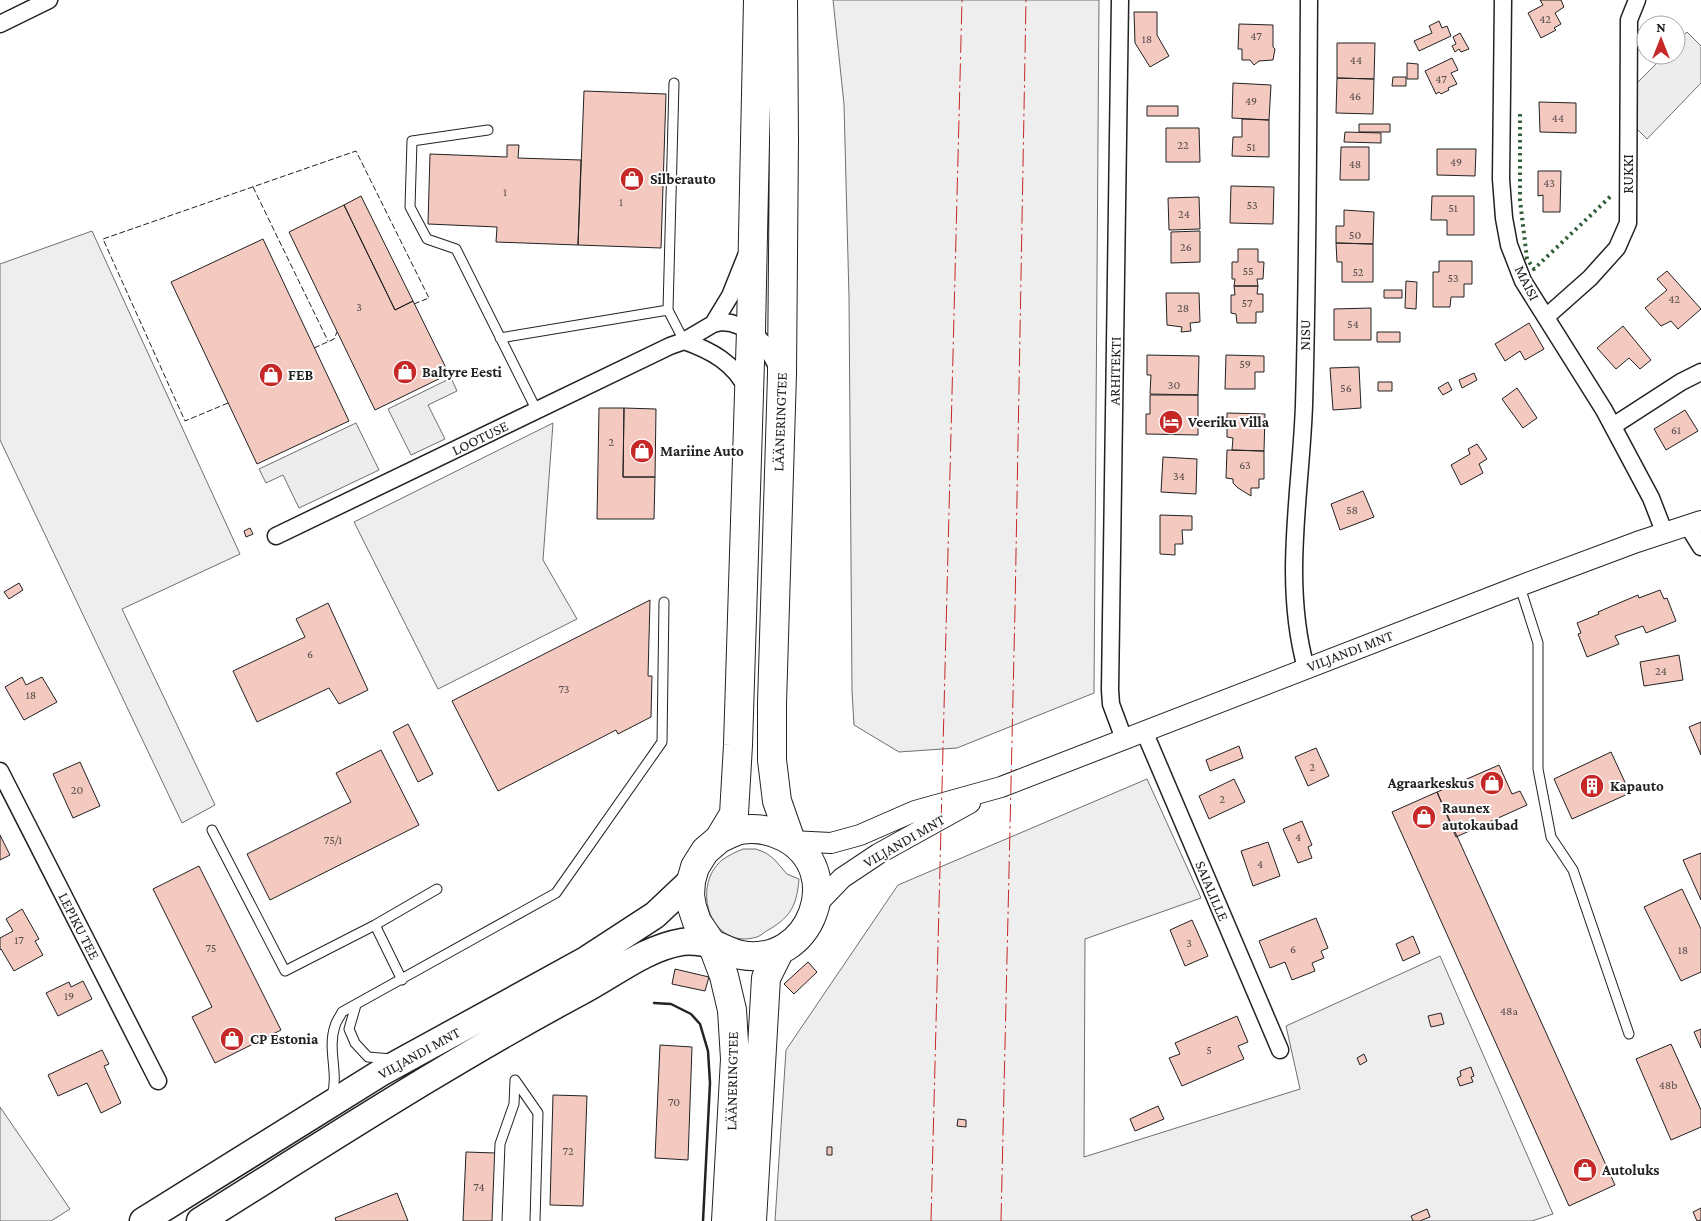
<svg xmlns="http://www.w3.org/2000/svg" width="1701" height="1221" font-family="'Crimson Pro',serif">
	<rect width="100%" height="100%" fill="#fff"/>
	<path fill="#eee" stroke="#6f6f6f" d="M833 0H1099L1094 693 957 748 899 752 854 725 852 691 849 297 844 104Z
		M92 231 240 554 122 609 215 805 182 823 0 440V264Z
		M553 423 543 560 577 619 438 689 354 522Z
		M1147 779 1201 898 1085 939 1084 1157 1300 1089 1286 1026 1440 956 1553 1214 1532 1221H775L786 1050 898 885Z
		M743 849H756L766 853 774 859 787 874 799 879C797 903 792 916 770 929 765 931 761 936 757 937 711 951 690 887 722 860 729 855 736 852 743 849Z
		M0 1107 70 1209 51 1221H0Z"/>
	<path fill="#ededed" stroke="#6f6f6f" d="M1687 32 1701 46V83L1647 139 1637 129 1636 84 1665 55H1676V43Z
		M451 378 457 391 428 405 445 439 411 455 388 409Z
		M356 423 379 470 299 508 283 475 266 483 259 469Z"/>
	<path fill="#f3c9c0" stroke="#222" d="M1540 0H1561L1564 7 1555 13 1561 24 1554 28 1556 30 1541 38 1528 13 1543 5Z
		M1134 12H1157V35L1169 56 1150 67 1135 43Z
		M1439 21 1442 28 1447 26 1451 36 1419 51 1414 41 1432 33 1429 26Z
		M1239 24 1273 25V47L1275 49 1273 60 1259 61 1254 65 1250 60H1242V49H1238Z
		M1676 25 1682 32 1676 38Z
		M1460 33 1469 49 1461 52 1459 49 1455 52 1452 46 1456 44 1453 37Z
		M1337 43H1375L1374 79 1337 78Z
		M1452 58 1458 70 1451 73 1457 84 1448 88 1449 90 1441 94 1439 92 1436 94 1425 71Z
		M1407 63 1418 64V79H1407Z
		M1393 77H1406V86H1392Z
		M1337 78 1374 79 1373 114 1336 113Z
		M1233 83 1271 85 1269 120 1232 118Z
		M584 91 666 94 661 248 578 245Z
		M1539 102 1576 103V133L1540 132Z
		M1147 106H1178V116H1147Z
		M1242 119 1269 120V157L1232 156 1233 137H1242Z
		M1359 124H1390V132H1359Z
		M1166 128H1199L1200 162H1166Z
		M1345 132 1381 133V143L1344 142Z
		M507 145H519L518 158 581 160 578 245 496 242 497 227 428 224 430 154 507 157Z
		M1341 147H1369V180H1340Z
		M1437 149H1476L1475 176 1437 175Z
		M1538 171H1561L1560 212H1543V195L1538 196Z
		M1231 186 1274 187 1273 224 1230 223Z
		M361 196 413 301 395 310 344 205Z
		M1432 196H1474V235H1447V220H1431Z
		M1199 197 1200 229 1169 230 1168 198Z
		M344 205 395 310 413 301 449 374 375 410 289 232Z
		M1344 210 1374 212 1373 244 1336 243V226H1344Z
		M1200 231V262L1171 263V232Z
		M263 239 349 421 257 464 171 282Z
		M1336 243 1373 244V282H1342V262H1337Z
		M1238 249H1258V262H1264L1263 279H1257L1258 286H1234L1235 279H1232V262H1238Z
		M1439 261H1472V284H1464V297H1451L1450 307H1433V272H1439Z
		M1667 271 1701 309 1678 329 1671 321 1661 326 1645 308 1667 290 1657 279Z
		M1406 281 1417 282 1416 309 1405 308Z
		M1234 286H1258L1257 294H1263V312H1256V323H1237L1236 314 1231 313V295H1235Z
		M1384 290H1402V298H1384Z
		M1166 293H1199L1200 322 1190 323 1191 331 1181 332 1182 327 1167 325Z
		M1371 308V340H1334V309Z
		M1529 323 1544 349 1525 360 1520 351 1505 361 1495 344Z
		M1623 326 1651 360 1640 369 1629 358 1616 369 1597 348Z
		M1377 332H1400V342H1377Z
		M1147 355 1199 356 1198 395 1150 394 1151 375H1147Z
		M1226 355 1264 356V372H1255V389H1225Z
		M1359 367 1361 408 1333 410 1330 368Z
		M1474 373 1477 380 1462 388 1459 380Z
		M1378 382H1392V391H1378Z
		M1448 382 1452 390 1443 395 1438 388Z
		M1517 388 1537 418 1523 428 1502 399Z
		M1150 395H1198V435L1146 434V414H1150Z
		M599 408H624L623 477H655L654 519H597Z
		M624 408 656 409 655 477H623Z
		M1685 410 1698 431 1666 450 1654 429Z
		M1227 413 1265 414 1264 451 1232 450 1233 438 1227 437Z
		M1477 444 1487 459 1479 464 1483 473 1461 485 1451 465 1470 454 1468 449Z
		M1227 450 1264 451V479H1259V488H1251V496L1238 488 1233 483V479L1226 478Z
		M1163 457 1197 459 1196 494 1161 492Z
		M1363 491 1374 517 1340 530 1331 504Z
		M1160 515 1192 516V530H1182L1183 544H1175V555L1160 554Z
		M250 528 253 534 246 537 244 531Z
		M19 583 23 590 9 599 4 592Z
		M1660 590 1664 599 1667 598 1676 621 1646 633 1643 626 1615 636 1619 644 1587 657 1578 634 1581 633 1577 623 1599 614 1598 612 1638 595 1639 598Z
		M650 600 648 676H652L651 717 618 734 616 730 498 791 452 701Z
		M328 603 368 690 339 704 329 688 257 722 233 671 305 637 296 619Z
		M1679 655 1683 680 1644 686 1640 662Z
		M22 677 26 685 42 677 57 702 24 720 5 687Z
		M1701 722V755L1689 727Z
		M408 724 433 774 418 782 393 732Z
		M1239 746 1243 758 1210 771 1206 760Z
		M1316 748 1329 776 1308 786 1295 757Z
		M381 750 419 825 270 900 247 854 351 802 336 773Z
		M1611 752 1630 793 1572 819 1554 779Z
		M80 762 100 806 73 818 53 774Z
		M1499 765 1512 794 1520 791 1527 805 1456 837 1437 792Z
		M1234 779 1245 802 1209 819 1199 796Z
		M1437 792 1615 1185 1569 1206 1392 812Z
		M1302 821 1312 845 1308 847 1312 858 1298 863 1283 829Z
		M0 835 10 855 0 860Z
		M1268 842 1280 876 1253 886 1241 851Z
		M1701 853V900L1683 860Z
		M199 866 281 1030 215 1063 192 1017 212 1007 153 889Z
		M1682 889 1701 929V972L1681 981 1644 907Z
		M22 909 39 939 35 941 43 955 14 971 1 949 0 950V938L13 931 6 919Z
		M1316 918 1328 948 1321 951 1324 958 1312 963 1315 971 1292 980 1285 962 1270 968 1259 941Z
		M1192 920 1208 956 1185 966 1170 930Z
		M1413 936 1420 953 1403 961 1396 944Z
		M808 962 817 972 794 994 784 984Z
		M675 969 709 977 705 991 672 984Z
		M83 981 92 999 58 1016 46 993 69 982 71 987Z
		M1441 1013 1444 1024 1431 1027 1428 1016Z
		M1237 1016 1248 1042 1238 1046 1244 1059 1182 1086 1169 1058 1180 1054 1175 1043Z
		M1701 1029V1048L1694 1032Z
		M1671 1044 1701 1110V1127L1671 1140 1636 1059Z
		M660 1045 692 1047 688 1160 655 1158Z
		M102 1050 109 1064 104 1066 121 1103 101 1113 87 1083 58 1096 48 1075Z
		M1364 1054 1367 1061 1360 1065 1357 1058Z
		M1471 1067 1474 1076 1471 1077 1473 1082 1460 1086 1457 1078 1461 1076 1460 1071Z
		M553 1095 587 1096 583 1206 550 1205Z
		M1158 1106 1164 1119 1135 1131 1130 1119Z
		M958 1119 966 1120V1127L957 1126Z
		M827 1147H832V1155H827Z
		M466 1152 496 1153 493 1221H463Z
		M397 1193 408 1221H336L335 1218Z
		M1701 1208V1220L1697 1221 1693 1212Z
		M1427 1209 1430 1217 1420 1221H1413L1411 1216Z"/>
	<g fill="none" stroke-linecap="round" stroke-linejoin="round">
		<g stroke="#222" stroke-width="11">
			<path id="service" d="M488 130 412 141 410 207 427 239 456 249 537 411
				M668 310 684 341
				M500 338 668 310 674 83
				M1520 587 1538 643V769L1551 837 1573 870 1629 1034
				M212 830 285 971 375 925 402 980
				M375 925 437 889
				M356 1005 349 1029 355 1043 368 1057 392 1059
				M515 1080 538 1113 535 1221
				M332 1096C339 1073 327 1049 335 1026 336 1021 340 1017 342 1012L556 893 662 742 664 602
				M497 1221 500 1144 514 1104 515 1080"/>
		</g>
		<g stroke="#222" stroke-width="19">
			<path id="minor" d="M1120 0 1110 690 1111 704 1124 739
				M1503 0 1501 179 1504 218 1509 245 1523 281 1604 410 1651 498 1665 534
				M0 24 49 0
				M1546 317 1590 278 1617 248 1628 223 1629 20 1637 0
				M713 324 730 296 746 256
				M684 341C710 350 735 363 747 390
				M1613 426 1681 382 1701 372
				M1688 526 1701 547
				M276 536 670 346 684 341 713 324 721 322 731 323 751 330 766 346 778 368
				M1306 668C1282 582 1301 492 1304 405 1308 270 1308 135 1309 0
				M1144 731 1280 1050
				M0 771 158 1081"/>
		</g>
		<g stroke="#222" stroke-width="22">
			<path id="tertiary" d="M791 841 831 843 860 835 915 811 1001 787 1522 585 1637 542 1701 521
				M816 905 842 878 878 854 970 803"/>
		</g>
		<g stroke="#222" stroke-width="29">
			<path id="primary" d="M143 1221 382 1072 586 960 655 915 691 881
				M200 1221C325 1143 449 1062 580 992 613 975 645 948 682 942 691 940 703 943 712 944"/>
		</g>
		<g stroke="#222" stroke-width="30">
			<path id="trunk" d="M783 0 784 139 782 374 772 704V760L777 801 791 841
				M712 944C721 947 731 953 741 955 811 968 848 870 784 837 770 830 756 827 740 830 733 832 725 836 719 839
				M726 1221 735 1059 732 1010 724 976 712 944 697 922 692 907 690 895 691 881 695 867 705 851 719 839 734 814 738 745 751 330 758 0
				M752 1221 766 978 779 952"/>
		</g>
		<use href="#service" stroke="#fff" stroke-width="9"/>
		<use href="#minor" stroke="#fff" stroke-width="16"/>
		<use href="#tertiary" stroke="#fff" stroke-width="20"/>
		<use href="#primary" stroke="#fff" stroke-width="26"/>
		<use href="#trunk" stroke="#fff" stroke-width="28"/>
		<path stroke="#2f5e38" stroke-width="4" stroke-dasharray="2.5 4" stroke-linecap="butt" d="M1520 114V200L1527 259 1534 269 1612 195"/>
		<path stroke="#222" stroke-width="1" stroke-dasharray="6 2.5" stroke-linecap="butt" d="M253 187 328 341
			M314 348 334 339 337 332
			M228 403 185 421 103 239 356 151 429 298 414 304"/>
		<path stroke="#222" stroke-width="2.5" d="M654 1003 671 1004 691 1014 700 1024 708 1051 710 1083 703 1221"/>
		<path stroke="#c62828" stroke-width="1" stroke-dasharray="18 4 2.5 4" stroke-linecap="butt" d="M931 1221 962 0
			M1001 1221 1015 609 1026 0"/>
	</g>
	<defs>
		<g id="shop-disc" transform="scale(1.25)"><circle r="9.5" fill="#c62828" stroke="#fff"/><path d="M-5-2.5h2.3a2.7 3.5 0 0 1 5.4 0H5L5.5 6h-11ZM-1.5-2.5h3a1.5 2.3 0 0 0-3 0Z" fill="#fff"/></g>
		<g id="hotel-disc" transform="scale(1.25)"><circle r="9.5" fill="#c62828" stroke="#fff"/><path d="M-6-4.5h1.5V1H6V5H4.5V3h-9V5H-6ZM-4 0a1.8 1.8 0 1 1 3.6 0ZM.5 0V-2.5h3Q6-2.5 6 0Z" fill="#fff"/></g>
		<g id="building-disc" transform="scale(1.25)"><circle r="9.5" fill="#c62828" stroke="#fff"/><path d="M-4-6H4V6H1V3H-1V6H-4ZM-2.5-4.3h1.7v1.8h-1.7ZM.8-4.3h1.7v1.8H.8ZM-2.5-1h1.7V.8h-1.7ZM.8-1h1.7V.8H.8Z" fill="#fff"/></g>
	</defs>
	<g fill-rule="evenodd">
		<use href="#shop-disc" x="632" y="179"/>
		<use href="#shop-disc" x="405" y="372"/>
		<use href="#shop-disc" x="271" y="375"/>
		<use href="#hotel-disc" x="1171" y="422"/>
		<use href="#shop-disc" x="642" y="451"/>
		<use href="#shop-disc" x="1492" y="783"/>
		<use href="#building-disc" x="1592" y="786"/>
		<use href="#shop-disc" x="1424" y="817"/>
		<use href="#shop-disc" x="232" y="1039"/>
		<use href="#shop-disc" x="1585" y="1170"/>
	</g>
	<g text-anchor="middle" stroke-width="4" stroke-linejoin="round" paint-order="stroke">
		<g font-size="12" fill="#564c4a">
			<text x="1545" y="23">42</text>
			<text x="1256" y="40">47</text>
			<text x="1147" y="43">18</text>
			<text x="1356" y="64">44</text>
			<text x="1441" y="83">47</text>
			<text x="1355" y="100">46</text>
			<text x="1251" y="105">49</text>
			<text x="1558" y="122">44</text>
			<text x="1183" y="149">22</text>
			<text x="1251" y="151">51</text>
			<text x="1456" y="166">49</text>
			<text x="1355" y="168">48</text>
			<text x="1549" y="187">43</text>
			<text x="505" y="196">1</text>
			<text x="621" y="206">1</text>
			<text x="1252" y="209">53</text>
			<text x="1453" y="212">51</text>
			<text x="1184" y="218">24</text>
			<text x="1355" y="239">50</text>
			<text x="1186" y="251">26</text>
			<text x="1248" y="275">55</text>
			<text x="1358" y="276">52</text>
			<text x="1453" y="282">53</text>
			<text x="1674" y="303">42</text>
			<text x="1247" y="307">57</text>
			<text x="359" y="311">3</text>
			<text x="1183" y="312">28</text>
			<text x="1353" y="328">54</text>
			<text x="1245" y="368">59</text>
			<text x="1174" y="389">30</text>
			<text x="1346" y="392">56</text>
			<text x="1676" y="434">61</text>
			<text x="611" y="446">2</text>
			<text x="1245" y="469">63</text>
			<text x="1179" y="480">34</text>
			<text x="1352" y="514">58</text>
			<text x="310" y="658">6</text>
			<text x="1661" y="675">24</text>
			<text x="564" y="693">73</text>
			<text x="31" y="699">18</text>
			<text x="1312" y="771">2</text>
			<text x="77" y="794">20</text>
			<text x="1222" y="803">2</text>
			<text x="1298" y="841">4</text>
			<text x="333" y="844">75/1</text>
			<text x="1260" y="868">4</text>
			<text x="19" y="944">17</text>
			<text x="1189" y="947">3</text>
			<text x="211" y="952">75</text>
			<text x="1293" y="953">6</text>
			<text x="1683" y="954">18</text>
			<text x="69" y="1000">19</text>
			<text x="1509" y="1015">48a</text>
			<text x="1209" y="1054">5</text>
			<text x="1668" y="1089">48b</text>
			<text x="674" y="1106">70</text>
			<text x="568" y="1155">72</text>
			<text x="479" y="1191">74</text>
		</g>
		<g font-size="15" fill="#222" stroke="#fff">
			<text transform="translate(1628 174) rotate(-90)" y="5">RUKKI</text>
			<text transform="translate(1527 283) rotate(63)" y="5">MAISI</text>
			<text transform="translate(1305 335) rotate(-89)" y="5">NISU</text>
			<text transform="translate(1115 371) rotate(-89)" y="5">ARHITEKTI</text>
			<text transform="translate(780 422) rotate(-88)" y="5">LÄÄNERINGTEE</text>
			<text transform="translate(480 438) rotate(-26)" y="5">LOOTUSE</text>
			<text transform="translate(1350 651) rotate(-21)" y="5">VILJANDI MNT</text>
			<text transform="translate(904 841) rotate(-30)" y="5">VILJANDI MNT</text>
			<text transform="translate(1212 891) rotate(67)" y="5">SAIALILLE</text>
			<text transform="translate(79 926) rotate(63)" y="5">LEPIKU TEE</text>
			<text transform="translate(419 1053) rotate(-29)" y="5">VILJANDI MNT</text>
			<text transform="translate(732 1081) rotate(-89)" y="5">LÄÄNERINGTEE</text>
		</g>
		<g font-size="15" font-weight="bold" fill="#222" stroke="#fff" text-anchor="start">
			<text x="650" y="184">Silberauto</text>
			<text x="422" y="377">Baltyre Eesti</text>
			<text x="288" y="380">FEB</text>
			<text x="1188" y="427">Veeriku Villa</text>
			<text x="660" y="456">Mariine Auto</text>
			<text x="1474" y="788" text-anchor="end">Agraarkeskus</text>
			<text x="1610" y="791">Kapauto</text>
			<text x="1442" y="813">Raunex<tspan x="1442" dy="17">autokaubad</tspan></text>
			<text x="250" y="1044">CP Estonia</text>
			<text x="1602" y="1175">Autoluks</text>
		</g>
	</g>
	<g transform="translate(1661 40)"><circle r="24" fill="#ffffff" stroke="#a7a7a7"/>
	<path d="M0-4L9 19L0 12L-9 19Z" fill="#c62828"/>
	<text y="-8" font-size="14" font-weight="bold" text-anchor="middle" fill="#222222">N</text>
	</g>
</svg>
